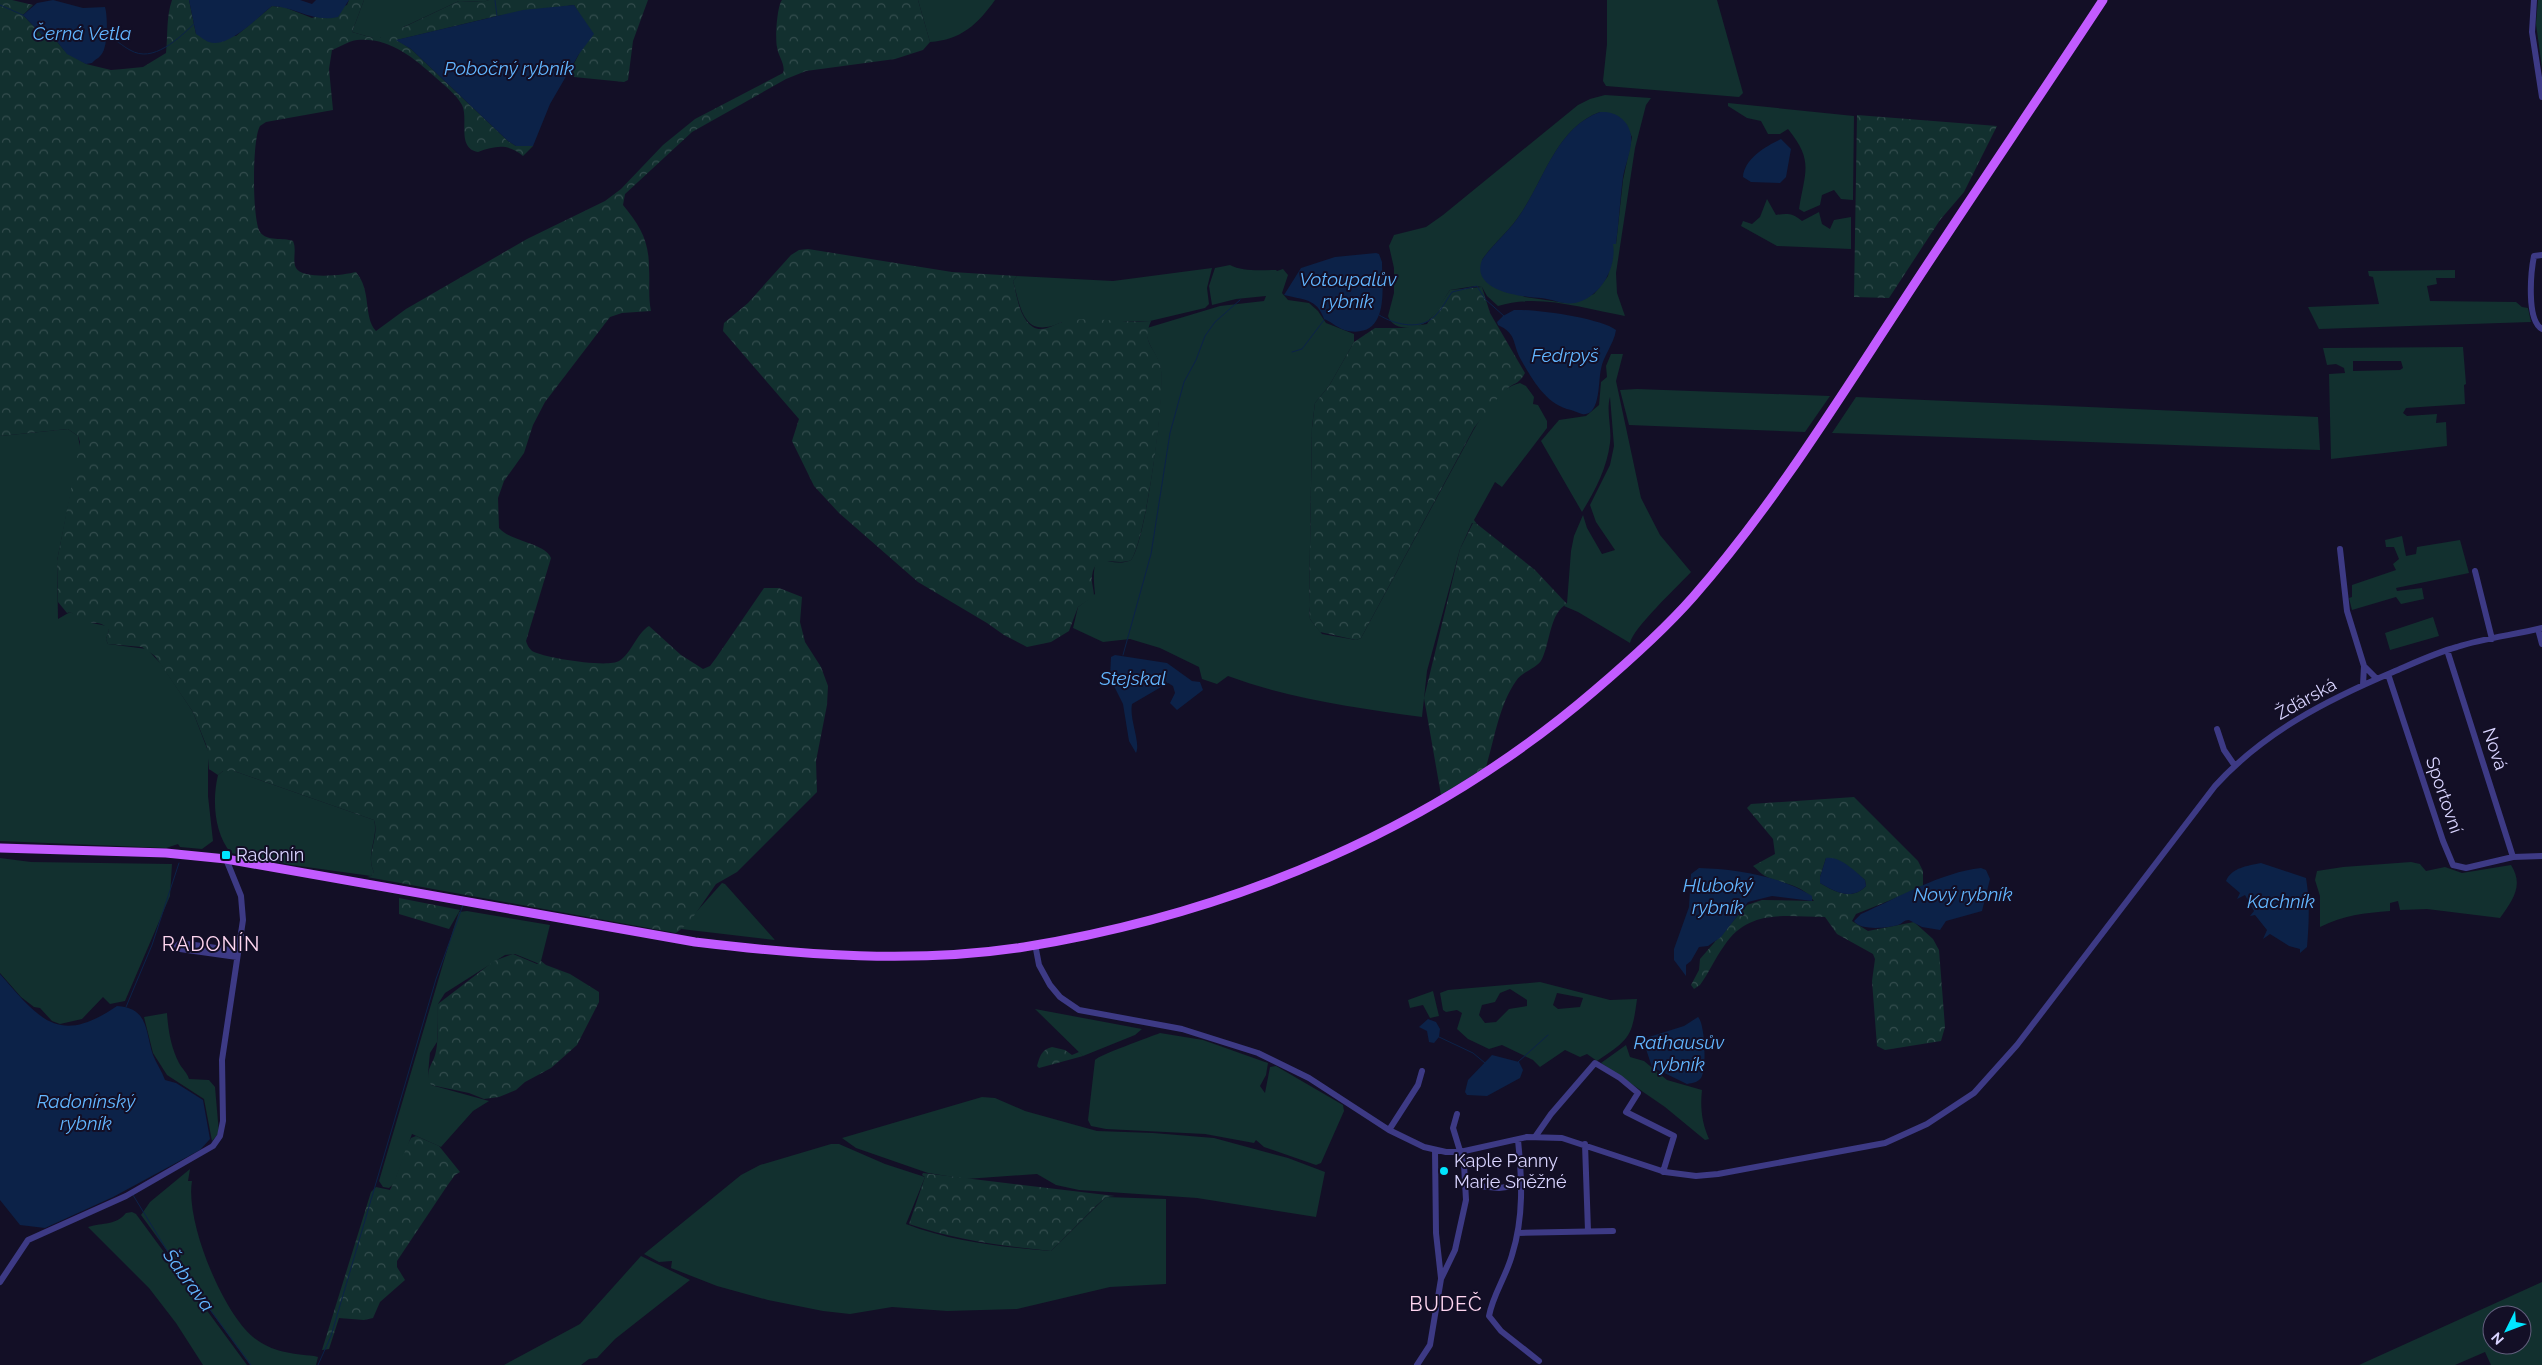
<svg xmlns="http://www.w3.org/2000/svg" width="2542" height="1365" font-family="Raleway,sans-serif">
	<defs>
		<pattern id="forest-crowns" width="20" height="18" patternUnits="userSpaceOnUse" patternTransform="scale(1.25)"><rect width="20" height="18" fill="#12302f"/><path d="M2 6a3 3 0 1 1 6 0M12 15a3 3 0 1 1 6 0" fill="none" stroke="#344d4e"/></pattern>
	</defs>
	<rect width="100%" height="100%" fill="#130f26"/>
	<path fill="#12302f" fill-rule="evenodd" d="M364 0H489L484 2 459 1 380 38H373L352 32Z
		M918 0H995C978 24 961 40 930 42Z
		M1607 0H1717L1743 93 1739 97 1606 86 1603 81 1607 44Z
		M2538 0H2542V68L2536 24Z
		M1605 95 1651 98 1646 105 1635 148 1616 273 1617 293 1625 316C1585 309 1538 293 1498 306L1487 296 1482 287 1475 286 1450 290C1444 299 1437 312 1429 320 1418 330 1393 332 1388 316L1394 293V268L1389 246 1394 235 1426 227 1443 215 1578 105 1590 99ZM1600 112 1625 123 1632 137 1623 180 1616 244H1613L1608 276 1594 294 1566 303 1525 297 1483 276 1482 260C1492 245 1506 234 1517 219 1543 185 1555 128 1600 112Z
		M1728 103 1854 116 1853 200 1841 199 1834 190 1822 195 1820 205 1804 212 1799 209C1805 171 1814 161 1788 129L1780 134H1768L1761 121 1747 118 1728 106Z
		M1767 199 1776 215C1787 213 1793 213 1802 221L1819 212 1822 224 1830 229 1834 220 1851 217V249L1777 246 1741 226 1743 221 1752 224 1760 217Z
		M1230 265C1243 272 1261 270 1276 270L1277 271 1283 269 1288 275 1282 293 1288 300 1309 303 1318 311 1326 323 1354 334V342L1329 386 1315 403 1312 427 1309 606 1310 619 1322 634 1356 640 1361 638 1473 431C1484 413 1498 388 1520 383L1526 386 1534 397 1533 404 1538 405 1547 421V428L1502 487 1495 482 1474 520 1477 524 1472 523 1460 549 1427 671 1422 717C1357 708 1290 699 1228 676L1217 684 1202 679 1199 667 1160 648 1130 639 1103 642 1073 628 1078 607 1095 594C1089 539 1107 571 1131 560 1146 542 1164 398 1161 371 1160 355 1144 344 1147 328L1220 306 1264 301 1266 296 1236 299 1212 305 1209 286 1215 268Z
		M1212 268 1207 288 1209 304 1205 308 1150 321 1062 322C1024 340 1021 310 1013 281L1017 276 1113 281Z
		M2455 270V278H2436L2437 284 2427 286 2430 301 2516 302 2522 307 2528 308 2531 322 2319 329 2308 307 2379 304 2373 277 2369 276 2368 271Z
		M2463 347 2466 384 2464 385 2465 404 2406 408 2403 413 2407 416 2437 414 2436 423 2446 422 2447 446 2331 459 2329 374 2345 373 2344 368 2336 364 2327 365 2323 348ZM2401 361 2403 368 2400 370 2353 371V361Z
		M1611 354H1623L1616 381 1641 498 1660 535 1691 572C1678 586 1633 628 1630 643L1578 612 1564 606 1567 603 1571 551 1574 536 1583 515 1587 528 1602 554 1615 550 1596 522 1590 505 1610 465 1614 446 1610 397C1606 411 1612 428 1610 443 1607 468 1595 491 1582 512L1541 441 1559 420 1586 416 1599 405 1601 382 1607 377 1606 366Z
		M1637 389 1830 396 1805 432 1629 425 1620 390Z
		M1856 397 2318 417 2320 450 1832 433Z
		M68 429 78 436 80 447 57 561 58 619 70 612 92 623 107 626 109 630 106 639 108 644 147 649 161 664 193 712 208 751V796L213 841 202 849 180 847 178 844 166 848 0 841V436Z
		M2402 536 2406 556 2416 554 2417 547 2460 540 2469 573 2396 588 2397 591 2422 588 2424 599 2401 604 2396 597 2352 610 2349 598 2352 597V585L2396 570 2393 564 2399 559 2394 547H2386L2385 540Z
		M2433 617 2439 636 2390 650 2385 633Z
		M223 771H234L374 820C379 837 365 855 374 872L371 876 292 865 231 853C214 833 212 800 218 775Z
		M0 858 31 862 172 864 170 896 125 1001 110 1004 103 997 82 1019 60 1024 52 1021 40 1008 34 1007 21 997 0 973Z
		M2411 862 2420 864 2426 871 2445 867 2462 873 2511 865C2524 885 2513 900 2500 918L2427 909 2400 910 2398 901 2390 903V911C2364 913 2344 915 2320 927V896L2315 880 2317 871 2343 867Z
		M722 883 725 884 775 940 681 929Z
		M467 911 550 925 541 961 540 963H537L515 954 505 955 445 993 438 1004 437 1042 430 1053 428 1074 431 1085 489 1101 473 1111 441 1147 412 1134 394 1184 389 1188 383 1187 379 1181 453 930 459 912Z
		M1540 982 1610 1000 1637 999C1632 1037 1630 1039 1597 1061L1587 1054 1580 1057 1565 1050 1540 1067 1533 1060 1502 1045 1489 1049 1468 1039 1457 1029 1462 1013 1457 1010 1446 1012 1443 1010 1440 993 1448 990ZM1510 989 1527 1000V1006L1509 1009 1496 1022 1485 1023 1479 1015 1482 1005 1495 1002 1500 993ZM1557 993 1583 998 1580 1007 1558 1009 1553 1005Z
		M1433 991 1439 1016 1430 1018 1423 1005 1410 1008 1408 1000Z
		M1035 1009 1142 1029 1135 1035 1083 1056Z
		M167 1013C168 1029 171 1048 179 1063 182 1069 187 1072 189 1079L209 1080 215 1087 219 1133 212 1141 204 1099 167 1075 153 1053 144 1017Z
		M1160 1033 1203 1040 1265 1062 1268 1063 1266 1075 1260 1086 1265 1093 1270 1067 1276 1066 1343 1105 1344 1111 1321 1163 1316 1165 1264 1147 1256 1140 1254 1143 1205 1134 1106 1129 1091 1126 1088 1120 1095 1060C1099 1055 1150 1037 1160 1033Z
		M1626 1045 1630 1057 1644 1061 1667 1080 1702 1090C1700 1108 1702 1123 1709 1139L1705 1140 1665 1107 1601 1063Z
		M982 1097 995 1098 1025 1111 1097 1131 1153 1133 1214 1138 1288 1158 1325 1172 1316 1217 1197 1198 1079 1190 1056 1185 1037 1174 966 1179 928 1173 856 1148 842 1138Z
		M831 1144H839L885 1164 925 1177 906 1224C953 1242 1002 1247 1051 1251L1106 1197 1166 1199V1284L1110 1287 1017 1309 947 1311 892 1307 850 1314 823 1311 768 1300 717 1286 671 1268 672 1261 659 1262 644 1254 741 1175 760 1165Z
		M190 1169 188 1181H192C185 1221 222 1311 253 1337 271 1352 292 1354 314 1356L318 1357 316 1365H250L141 1215 150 1202Z
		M132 1212 136 1214 247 1365H203L176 1323 149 1288 88 1227C104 1222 115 1226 126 1213Z
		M641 1256 690 1280 615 1339 597 1358 589 1359 581 1365H504L580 1324Z
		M2542 1282V1365H2491L2485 1352 2455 1365H2359ZM2492 1315H2522V1345H2492Z"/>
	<path fill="url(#forest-crowns)" fill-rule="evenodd" d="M0 0H12L33 5 23 15 42 35 55 39 64 50 86 64 111 70 123 69 143 67 166 53C168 35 166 17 172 0H189L196 34 236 36 272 6 284 7 312 18 347 5 349 0H364L352 32 373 38H380L389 29 404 27 459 1 483 2 489 0H648L633 41 628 80 624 82 574 77 571 69 579 54 582 19 574 5 497 16 397 40 411 49 508 141 516 146H533L523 156C508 143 495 146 478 152 456 148 469 119 462 105 456 94 444 85 435 77 413 57 389 37 357 40 349 41 340 47 332 50L329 69 333 110 266 122 260 126C252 139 252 219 260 232 267 242 283 237 293 241 297 250 292 260 296 268 303 280 345 275 356 272 372 291 363 317 376 331L406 309 527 239 605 201 621 189 663 145 695 119 783 73C786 65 778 56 777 47 775 39 777 6 782 0H918L930 42 923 50 895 59 806 71 786 79 692 132 625 194 623 205C640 226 649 240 649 268 650 283 648 297 651 311L622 313 610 317 545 402 533 425 524 453 504 481 498 498 499 528C511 542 545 543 551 558L526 641C527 645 529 648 532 651 544 658 608 668 619 661 632 653 636 634 649 626L681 655 703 669 710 666 716 658 764 588H779L802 597 800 622 805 642 821 667 828 686 827 705 816 761 817 792 737 872 716 884 689 923 676 933 367 877 371 876 374 872C365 855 380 837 374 820L234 771H223L218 775 209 769 207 747 193 712 155 656 142 647 108 644 106 639 109 630C102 620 90 623 79 624L76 616 70 612 67 613 58 602 57 561 80 442 78 436 68 429 0 436Z
		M1857 115 1997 126 1964 192 1940 220 1889 298 1854 297Z
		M808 249 952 272 1017 276 1013 281C1017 295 1019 318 1033 327 1044 334 1058 321 1070 320 1096 317 1124 323 1151 321 1140 345 1158 348 1161 369 1166 394 1145 543 1131 560 1116 567 1095 551 1092 576 1091 583 1094 589 1094 596L1078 607 1069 631 1051 642 1027 647 1004 635 987 623 918 582 839 513 814 486 792 441 799 419 723 331 724 323 748 303 791 255 799 250Z
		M1482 287 1490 313 1525 373C1517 387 1514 381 1505 391 1493 402 1484 415 1474 428L1361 638 1356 640 1320 632 1310 619 1309 606 1312 428 1315 403 1329 386 1354 342 1375 328H1404L1427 324 1450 290Z
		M1473 523 1477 524 1535 570 1567 604C1550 612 1550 643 1542 659 1537 669 1522 671 1516 681 1499 705 1494 741 1486 767L1441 795 1424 698 1460 549Z
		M1854 797 1918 861 1923 871V887L1856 914 1852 921 1868 931 1914 922 1933 939 1939 950 1945 1027 1941 1041 1885 1050 1877 1046 1872 981 1875 959 1873 954 1837 934 1825 917C1786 917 1749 908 1724 946 1715 958 1709 973 1700 985L1694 989 1691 985 1699 970 1700 959 1747 905 1762 900 1814 901C1801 883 1784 885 1765 876 1761 874 1757 869 1753 866L1775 854 1773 839 1747 808 1751 804ZM1826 858C1842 860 1853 870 1865 880L1866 886C1852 901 1835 892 1820 883V877Z
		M399 898 460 910 449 929 399 914Z
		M513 954 537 964 541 961 546 965 570 974 599 992V1002L577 1045 551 1068 525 1082 516 1090 499 1097 484 1099 469 1093 431 1085C423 1071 434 1064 436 1051 439 1036 436 1020 438 1004L494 961Z
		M1052 1047 1065 1050 1072 1055 1079 1052 1075 1047 1083 1056 1039 1068 1037 1066C1040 1056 1041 1050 1052 1047Z
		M416 1136 439 1146 460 1172 455 1175 447 1186 397 1261V1267L405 1280 380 1302 373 1318 364 1320 339 1318 329 1349 322 1350 371 1192 376 1187 390 1190C400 1172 402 1154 411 1138Z
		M923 1173 1115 1196 1106 1197 1097 1205 1051 1251C1003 1246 955 1240 909 1224L925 1177 922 1175Z"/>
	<path fill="#0c2248" d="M53 0 83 8 105 7C108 17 108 48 101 55 98 59 95 59 92 63L86 64 67 54 55 39 42 35 23 15 37 3Z
		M189 0H300L312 4 316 0H349L338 17C313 23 296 7 272 6 258 17 228 49 209 42 205 41 200 36 196 34Z
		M574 5 594 34 579 54 550 104 533 146H516L508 141 411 49 396 40 523 10Z
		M1600 112C1615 111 1628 119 1631 135 1633 147 1625 165 1623 177 1620 199 1619 222 1616 244H1613C1617 268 1600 298 1575 303 1563 305 1552 299 1541 298 1522 297 1470 291 1482 260 1492 245 1506 234 1517 219 1543 184 1555 128 1600 112Z
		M1781 139 1791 149 1786 177 1780 183 1751 182 1743 177C1744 159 1766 146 1781 139Z
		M1376 253 1379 254 1382 262C1382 288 1390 338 1348 331 1338 329 1332 322 1324 319 1317 298 1303 300 1284 295L1301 268 1335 257Z
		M1514 310C1535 309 1600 318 1616 330 1614 344 1603 356 1601 369 1598 380 1601 417 1582 414 1578 413 1575 411 1571 410 1546 405 1532 379 1520 358 1512 342 1517 334 1498 325L1497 322 1503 316Z
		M1115 655 1167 663 1192 681 1200 682 1203 690 1177 710 1170 703 1175 693 1173 686 1168 683 1132 704C1129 719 1141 743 1136 753L1129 741 1123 704 1110 678 1111 657Z
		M1826 858C1840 856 1855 871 1865 880L1866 886C1852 901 1835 892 1820 883V877Z
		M2261 863 2306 878C2310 902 2309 923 2307 947L2300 953V949L2289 946 2270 934 2263 939 2267 930 2255 915 2250 916 2254 911 2245 895 2237 899 2240 893 2226 881C2232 867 2248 866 2261 863Z
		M1699 868C1735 869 1781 876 1812 896V901L1772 896 1748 902 1721 937 1708 946 1699 947 1691 961 1686 965V976L1674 960V949L1689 907 1691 874Z
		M1981 868 1986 870 1990 879 1982 911 1946 921 1940 930 1922 927 1909 920C1904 920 1903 923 1898 925 1888 928 1860 931 1854 921L1861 914C1897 898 1942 872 1981 868Z
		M0 974C40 1020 59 1046 117 1006 149 1008 145 1031 153 1055 156 1063 162 1071 165 1080L176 1083 203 1100 210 1139 200 1150 113 1197 45 1228 20 1225 0 1200Z
		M1698 1017C1705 1023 1707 1069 1701 1078 1698 1082 1693 1083 1687 1084L1652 1067 1645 1046 1649 1037 1684 1026Z
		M1428 1019 1436 1022 1440 1029 1439 1037 1434 1043 1429 1042 1427 1031 1419 1027Z
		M1492 1055 1519 1062 1523 1070 1520 1078 1487 1096 1467 1095 1465 1092 1468 1080Z"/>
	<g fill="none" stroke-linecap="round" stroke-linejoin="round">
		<path stroke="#0c2248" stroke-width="1" d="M495 0 497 16
			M0 5 25 16
			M106 36C115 38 122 46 130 50 153 64 179 38 195 23
			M1379 315C1395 325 1421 331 1436 315 1442 309 1447 299 1452 292L1477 286 1485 299 1504 316
			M1292 352 1302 349 1324 320
			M1123 655 1151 554 1170 433 1184 382 1196 360 1205 336 1215 322 1240 300
			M126 1007 152 945 179 863
			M1439 1037 1473 1053 1485 1063
			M1518 1062 1548 1035
			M133 1195 171 1257 251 1365
			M318 1365 331 1336 436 979 463 905"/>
		<path stroke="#3d3a85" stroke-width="6" d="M2534 0 2532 32 2542 97
			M2542 255 2534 256C2531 271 2526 320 2542 329
			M2340 549 2347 611 2364 666 2363 685
			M2475 571 2492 639
			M2538 629 2542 644
			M2447 650 2513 857
			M2364 666 2377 679
			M2388 674 2443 841 2453 865 2466 868 2513 857 2542 856
			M2217 729 2224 750 2235 766
			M1035 944 1039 965 1050 985 1060 997 1079 1010 1182 1029 1258 1053 1309 1078 1389 1130 1424 1147 1446 1152H1460L1527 1137 1562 1138 1665 1172 1696 1176 1718 1174 1885 1143 1927 1124 1974 1093 2017 1045 2215 786C2264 732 2327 700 2393 672 2414 663 2435 653 2457 647 2484 638 2514 635 2542 628
			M237 957 180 949 177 946 180 943 238 951
			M1389 1130 1418 1085 1422 1071
			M1535 1137 1551 1114 1595 1063 1620 1078 1638 1093 1626 1112 1674 1136 1663 1172
			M1518 1140C1522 1179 1524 1217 1512 1255 1506 1277 1493 1294 1489 1316L1501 1331 1539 1361
			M1585 1144 1588 1231
			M1435 1150 1436 1233 1441 1278
			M1467 1185 1499 1188 1522 1185
			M1518 1233 1613 1231
			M0 1282 28 1240 126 1196 213 1146 220 1136 223 1121 222 1060 243 920 241 896 226 859
			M1417 1365 1430 1345 1441 1279 1455 1250 1466 1200 1464 1164 1453 1128 1457 1114"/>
		<path stroke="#c25bff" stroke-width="9" d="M0 848 166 853 226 859 695 942C803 955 915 964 1024 947 1233 913 1432 830 1594 691 1628 662 1663 631 1693 597 1772 507 1835 405 1900 306 1967 203 2036 102 2103 0"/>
	</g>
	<g fill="#00e5ff" stroke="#130f26" stroke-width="2">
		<rect x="221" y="850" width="10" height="10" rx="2.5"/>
		<circle cx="1444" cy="1171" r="5"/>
	</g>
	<g text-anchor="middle" stroke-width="4" stroke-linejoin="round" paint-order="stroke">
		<g font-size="18" fill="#d9d4ff" stroke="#130f26">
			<text transform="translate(2306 699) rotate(-29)" y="6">Žďárská</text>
			<text transform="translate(2495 749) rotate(72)" y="6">Nová</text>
			<text transform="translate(2444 795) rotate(71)" y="6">Sportovní</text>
		</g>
		<g font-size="18" fill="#d9d4ff" stroke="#130f26" text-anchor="start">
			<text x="236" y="861">Radonín</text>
			<text x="1454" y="1167">Kaple Panny<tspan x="1454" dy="21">Marie Sněžné</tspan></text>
		</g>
		<g font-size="19" font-style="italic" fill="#62b6ff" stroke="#130f26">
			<text x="82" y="40">Černá Vetla</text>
			<text x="509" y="75">Pobočný rybník</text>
			<text x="1348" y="286">Votoupalův<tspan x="1348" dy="22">rybník</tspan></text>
			<text x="1565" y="362">Fedrpyš</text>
			<text x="1133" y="685">Stejskal</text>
			<text x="1718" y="892">Hluboký<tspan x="1718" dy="22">rybník</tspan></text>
			<text x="1963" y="901">Nový rybník</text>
			<text x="2281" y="908">Kachník</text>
			<text x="1679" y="1049">Rathausův<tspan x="1679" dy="22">rybník</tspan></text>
			<text x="86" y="1108">Radonínský<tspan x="86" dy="22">rybník</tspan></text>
			<text transform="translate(189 1280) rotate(54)" y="7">Šabrava</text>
		</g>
		<g font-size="20" letter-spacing="1" fill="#ffd6f0" stroke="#130f26">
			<text x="211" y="951">RADONÍN</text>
			<text x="1446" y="1311">BUDEČ</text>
		</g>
	</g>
	<g transform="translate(2507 1330) rotate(228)"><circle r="24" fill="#130f26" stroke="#625e7d"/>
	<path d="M0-4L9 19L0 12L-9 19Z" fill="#00e5ff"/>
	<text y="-8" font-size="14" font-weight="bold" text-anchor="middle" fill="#d9d4ff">N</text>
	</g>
</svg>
